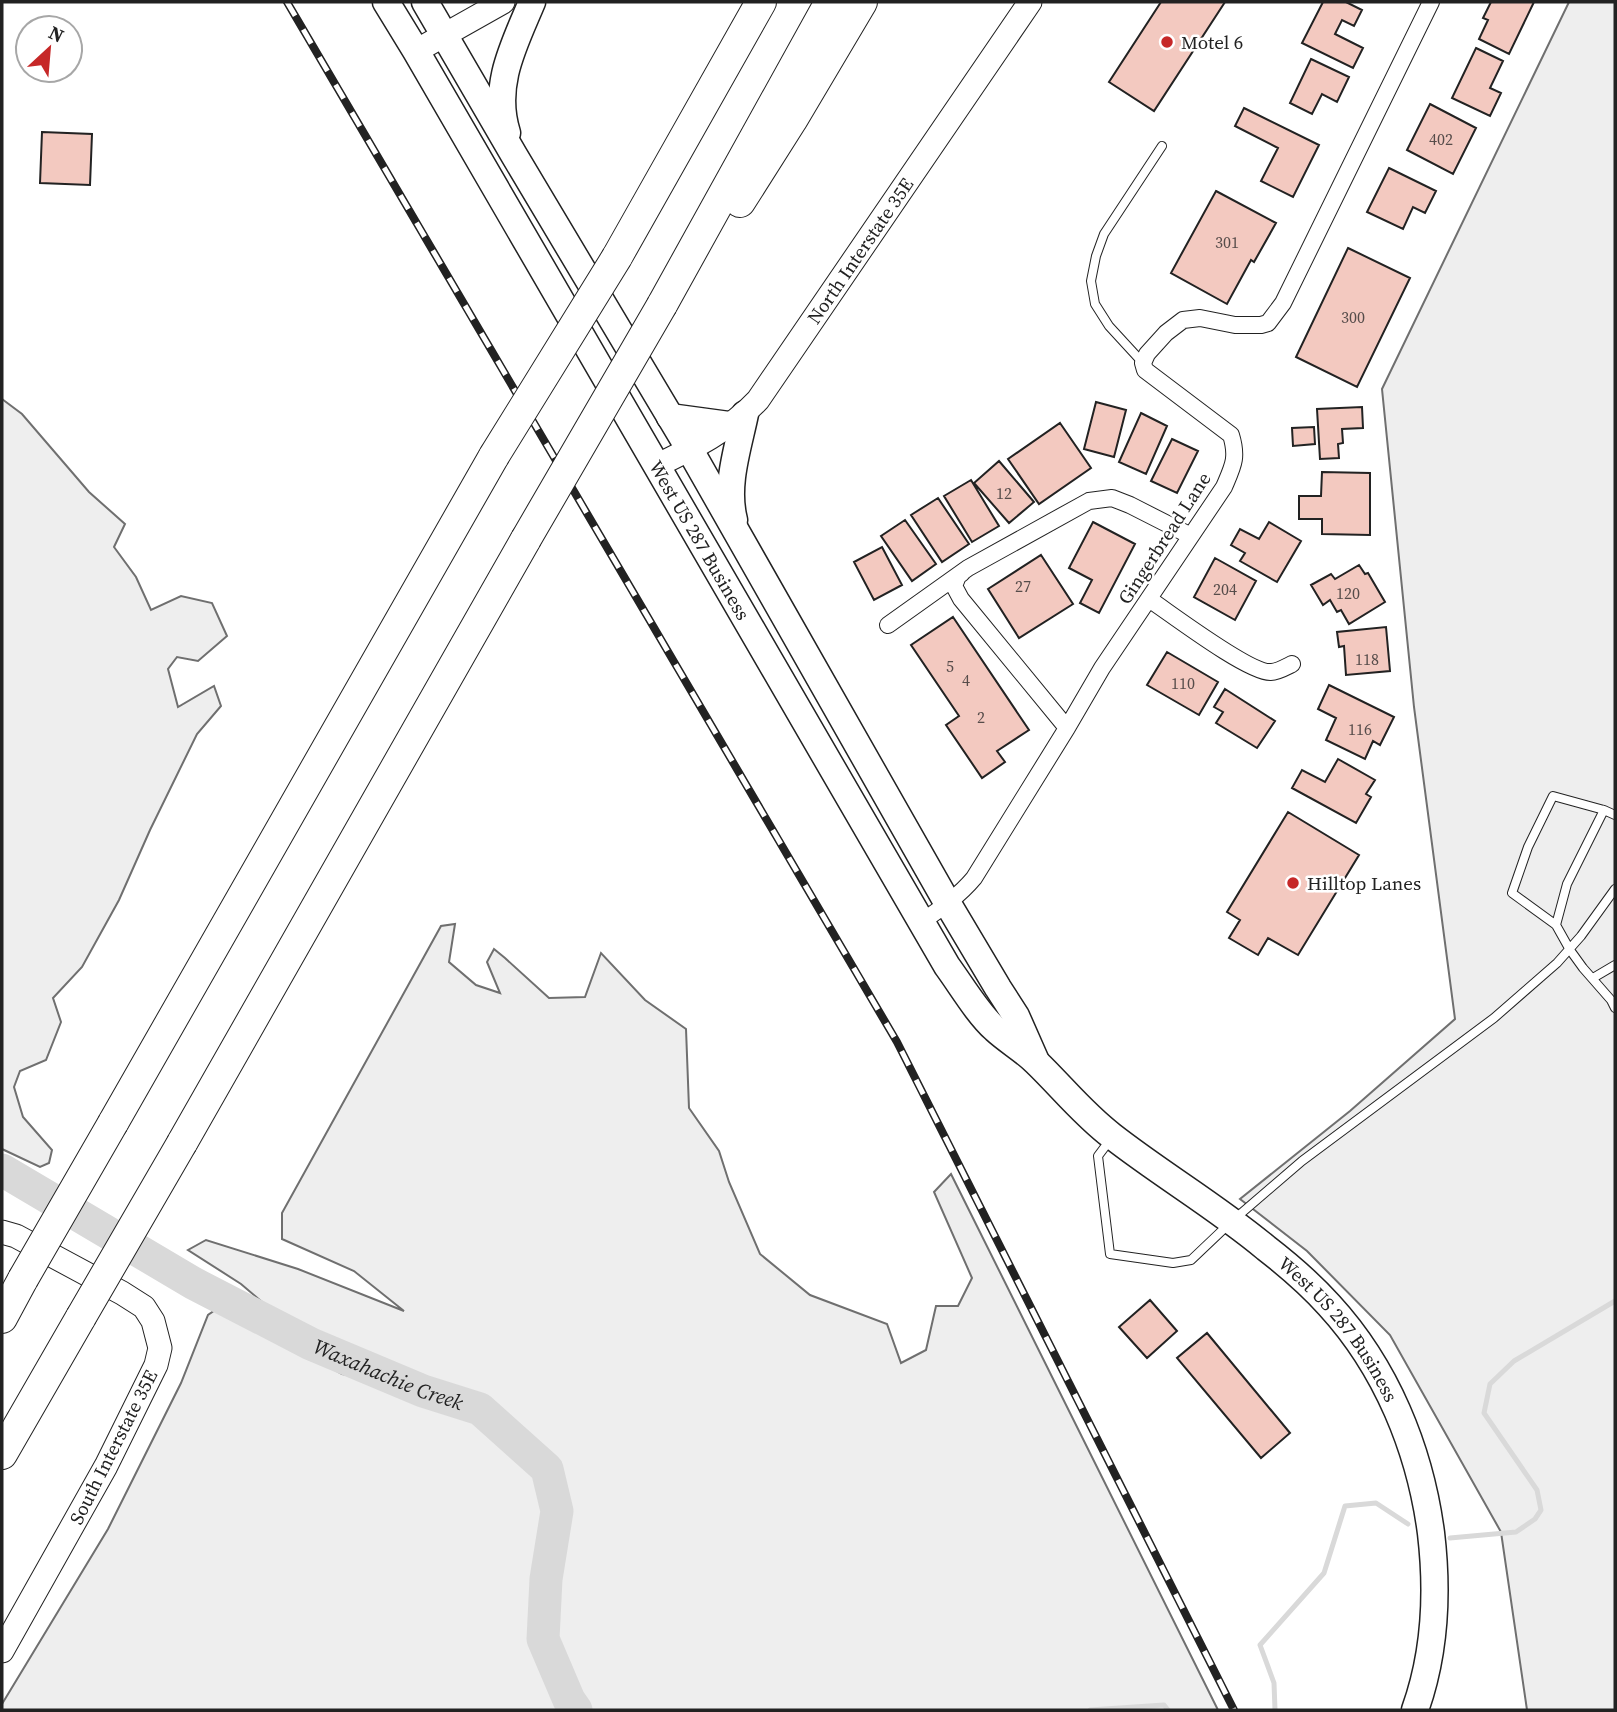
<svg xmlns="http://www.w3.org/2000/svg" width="1617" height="1712" font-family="'Source Serif 4',serif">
	<rect width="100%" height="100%" fill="#fff"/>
	<path fill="#eee" stroke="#6f6f6f" stroke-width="2" d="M1569 2H1615V1710H1527L1501 1532 1390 1335 1307 1251 1240 1199 1350 1111 1455 1019 1414 707 1382 389Z
		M2 399 22 414 89 492 125 524 114 547 136 577 151 610 181 596 212 603 227 636 198 661 177 657 168 669 178 707 214 686 221 706 197 734 150 830 119 900 82 967 53 998 61 1022 46 1060 20 1071 14 1087 23 1117 52 1150 49 1163 40 1167 2 1149Z
		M455 924 449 962 476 985 500 993 487 962 494 949 505 958 549 998 585 997 601 953 645 1000 686 1029 689 1108 719 1151 729 1182 760 1254 810 1295 887 1324 901 1363 926 1350 936 1306H958L972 1278 934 1192 951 1174 1218 1710H2V1704L108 1529 181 1383 208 1315 221 1306 342 1374 400 1383 340 1345 282 1319 241 1284 188 1250 206 1240 298 1269 404 1311 354 1271 282 1239V1213L441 926Z"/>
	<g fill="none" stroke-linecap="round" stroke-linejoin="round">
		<path stroke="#d9d9d9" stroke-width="5" d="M1450 1538 1516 1532 1535 1519 1541 1510 1537 1490 1484 1413 1490 1384 1514 1361 1615 1301
			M1090 1710 1164 1705 1168 1710
			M1275 1710 1274 1683 1260 1645 1324 1573 1345 1506 1376 1503 1408 1524"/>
		<path stroke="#d9d9d9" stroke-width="33" id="s1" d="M2 1170 193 1283 311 1344 423 1391 480 1409 547 1469 557 1511 546 1579 543 1639 569 1700 576 1710"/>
	</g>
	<path fill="#f3c9c0" stroke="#222" stroke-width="2" d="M1161 2H1225L1154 111 1109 82Z
		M1323 2H1346L1362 10 1354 26 1342 20 1335 34 1363 48 1353 68 1302 43Z
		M1491 2H1534L1509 54 1479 39 1488 20 1483 18Z
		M1476 48 1503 61 1490 88 1501 93 1490 116 1452 98Z
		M1311 59 1349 77 1337 102 1322 94 1312 114 1290 103Z
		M1430 104 1476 128 1453 174 1407 150Z
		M1244 108 1319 145 1293 197 1261 181 1278 148 1235 126Z
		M42 132 92 134 90 185 40 183Z
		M1389 168 1436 191 1425 213 1413 207 1403 229 1367 212Z
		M1216 191 1276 223 1254 262 1251 260 1227 304 1171 273Z
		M1348 248 1410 278 1357 387 1296 357Z
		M1096 402 1126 410 1114 457 1084 449Z
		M1362 407 1363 428 1342 429 1343 443 1338 444 1339 458 1320 459 1317 409Z
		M1141 413 1167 426 1146 474 1119 462Z
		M1060 423 1091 468 1039 504 1008 459Z
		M1314 427 1315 444 1293 446 1292 428Z
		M1172 439 1198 451 1177 493 1151 481Z
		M999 461 1034 502 1009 523 974 483Z
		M1322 472 1370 473V535L1322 534V519H1299V496H1321Z
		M971 480 999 526 972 542 944 496Z
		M938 498 969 544 942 562 911 515Z
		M905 520 936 564 912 581 881 536Z
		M1093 522 1135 544 1099 613 1080 603 1092 580 1069 568Z
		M1269 522 1301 541 1277 582 1240 561 1245 553 1231 545 1240 529 1259 539Z
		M882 547 902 585 874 600 854 562Z
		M1041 555 1073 604 1019 638 988 589Z
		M1215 558 1256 581 1235 620 1194 597Z
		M1359 565 1365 574 1368 573 1385 602 1349 624 1341 610 1337 612 1330 600 1323 605 1311 585 1331 574 1335 579Z
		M953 617 1029 730 997 751 1005 762 982 778 946 725 959 716 911 645Z
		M1386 627 1390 671 1346 675 1344 646 1339 647 1337 632Z
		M1167 652 1218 682 1199 715 1147 685Z
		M1329 685 1394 717 1380 745 1373 741 1365 759 1326 740 1336 718 1318 709Z
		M1225 689 1275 721 1257 748 1216 723 1223 712 1214 707Z
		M1338 759 1375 780 1366 794 1371 797 1356 823 1292 788 1302 770 1325 782Z
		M1288 812 1359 855 1298 955 1268 938 1258 955 1229 938 1240 920 1227 912Z
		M1150 1300 1177 1331 1147 1358 1119 1327Z
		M1207 1333 1290 1433 1261 1458 1177 1358Z"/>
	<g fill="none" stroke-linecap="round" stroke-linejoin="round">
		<g stroke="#222" stroke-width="10">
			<path id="service" d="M1143 363 1109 326 1095 304 1091 281 1096 256 1104 234 1162 146
				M1615 815 1604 810 1553 796 1528 847 1512 893 1556 925 1570 950 1583 968 1611 1000 1615 1008
				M1556 925 1567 884 1604 810
				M1593 978 1615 965
				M1110 1140 1098 1156 1110 1254 1173 1263 1191 1260 1231 1222 1302 1161 1494 1018 1557 963 1581 936 1615 889"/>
		</g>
		<g stroke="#222" stroke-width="18">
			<path id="minor" d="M962 573 958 576 954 586 961 599 1067 728
				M1149 599C1170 613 1250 674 1271 672 1277 672 1286 667 1292 664
				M888 625 968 568 1089 501 1112 498 1130 505 1191 536
				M920 923C940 909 959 896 974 878L1067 728 1102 668 1224 487C1233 466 1238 458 1231 435L1145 370 1143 363 1147 354 1166 333 1183 320 1200 318 1235 325H1261L1268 323 1283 303 1431 2"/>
		</g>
		<g stroke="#222" stroke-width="25">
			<g id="secondary">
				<path d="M416 51 503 2"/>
				<path id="s2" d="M656 466C693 448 730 430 758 400L1030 2"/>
				<path d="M2 1232 16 1236 122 1293 144 1307 153 1321 160 1348 156 1365 106 1466 2 1651"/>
			</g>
		</g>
		<g stroke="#222" stroke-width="29">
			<g id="primary">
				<path id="s3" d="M386 2 416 51 947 966C961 985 978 1014 995 1029 1008 1041 1024 1050 1036 1062 1062 1087 1083 1114 1112 1136 1162 1175 1217 1207 1266 1248 1288 1265 1310 1284 1329 1305 1386 1367 1420 1449 1431 1533 1438 1592 1435 1654 1415 1710"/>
				<path d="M425 2 514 155 690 450 948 904 998 988 1016 1016 1035 1059"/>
				<path d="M507 133C492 85 514 45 532 2"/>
				<path d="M670 417 729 425"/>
				<path d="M734 520C725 485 738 448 745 414"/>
			</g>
		</g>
		<g stroke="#222" stroke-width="32">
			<path id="motorway" d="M740 202 792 120 862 2
				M617 257 761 2
				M662 305 830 2
				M113 1123 494 456
				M182 1143 526 539
				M2 1318 23 1279
				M2 1454 81 1317"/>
		</g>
		<use href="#service" stroke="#fff" stroke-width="8"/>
		<use href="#minor" stroke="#fff" stroke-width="16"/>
		<use href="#secondary" stroke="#fff" stroke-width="23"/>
		<use href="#primary" stroke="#fff" stroke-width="26"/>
		<use href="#motorway" stroke="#fff" stroke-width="30"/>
		<g stroke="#222" stroke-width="8">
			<path id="rail" d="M287 2 897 1042 1234 1710"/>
		</g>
		<use href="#rail" stroke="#fff" stroke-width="5" stroke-dasharray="16" stroke-linecap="butt"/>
		<g stroke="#222" stroke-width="32" stroke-linecap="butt">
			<path id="motorway-bridge" d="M494 456 617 257
				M526 539 662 305
				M23 1279 113 1123
				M81 1317 182 1143"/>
		</g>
		<use href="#motorway-bridge" stroke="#fff" stroke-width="30"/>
	</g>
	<g fill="#c62828" stroke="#fff" stroke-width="2.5">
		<circle cx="1167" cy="42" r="7"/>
		<circle cx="1293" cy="883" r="7"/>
	</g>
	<g text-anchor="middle" stroke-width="5" stroke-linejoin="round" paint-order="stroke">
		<g font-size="16" fill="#564c4a">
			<text x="1441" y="145">402</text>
			<text x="1227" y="248">301</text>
			<text x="1353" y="323">300</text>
			<text x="1004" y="499">12</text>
			<text x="1023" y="592">27</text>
			<text x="1225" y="595">204</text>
			<text x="1348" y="599">120</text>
			<text x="1367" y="665">118</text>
			<text x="950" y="672">5</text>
			<text x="966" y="686">4</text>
			<text x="1183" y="689">110</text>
			<text x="981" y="723">2</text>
			<text x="1360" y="735">116</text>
		</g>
		<g font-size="19" fill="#222" stroke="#fff" text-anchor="start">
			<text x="1181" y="49">Motel 6</text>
			<text x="1307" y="890">Hilltop Lanes</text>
		</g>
		<g font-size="19" fill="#222" stroke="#fff">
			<text dy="7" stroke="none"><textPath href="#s2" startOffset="303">North Interstate 35E</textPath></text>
			<text transform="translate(1164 538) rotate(-57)" y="7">Gingerbread Lane</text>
			<text dy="7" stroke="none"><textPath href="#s3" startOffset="623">West US 287 Business</textPath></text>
			<text dy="7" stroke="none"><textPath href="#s3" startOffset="1654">West US 287 Business</textPath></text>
			<text transform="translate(113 1447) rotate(-63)" y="7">South Interstate 35E</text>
		</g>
		<g font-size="21" font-style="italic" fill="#222" stroke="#fff">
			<text dy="7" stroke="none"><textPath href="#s1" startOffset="438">Waxahachie Creek</textPath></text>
		</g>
	</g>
	<rect width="1617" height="1712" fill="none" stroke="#222222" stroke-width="7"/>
	<g transform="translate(49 49) rotate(26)"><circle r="33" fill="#ffffff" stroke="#a7a7a7" stroke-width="2"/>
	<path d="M0-5L12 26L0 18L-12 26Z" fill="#c62828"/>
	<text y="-10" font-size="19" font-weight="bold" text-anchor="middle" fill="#222222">N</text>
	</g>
</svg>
